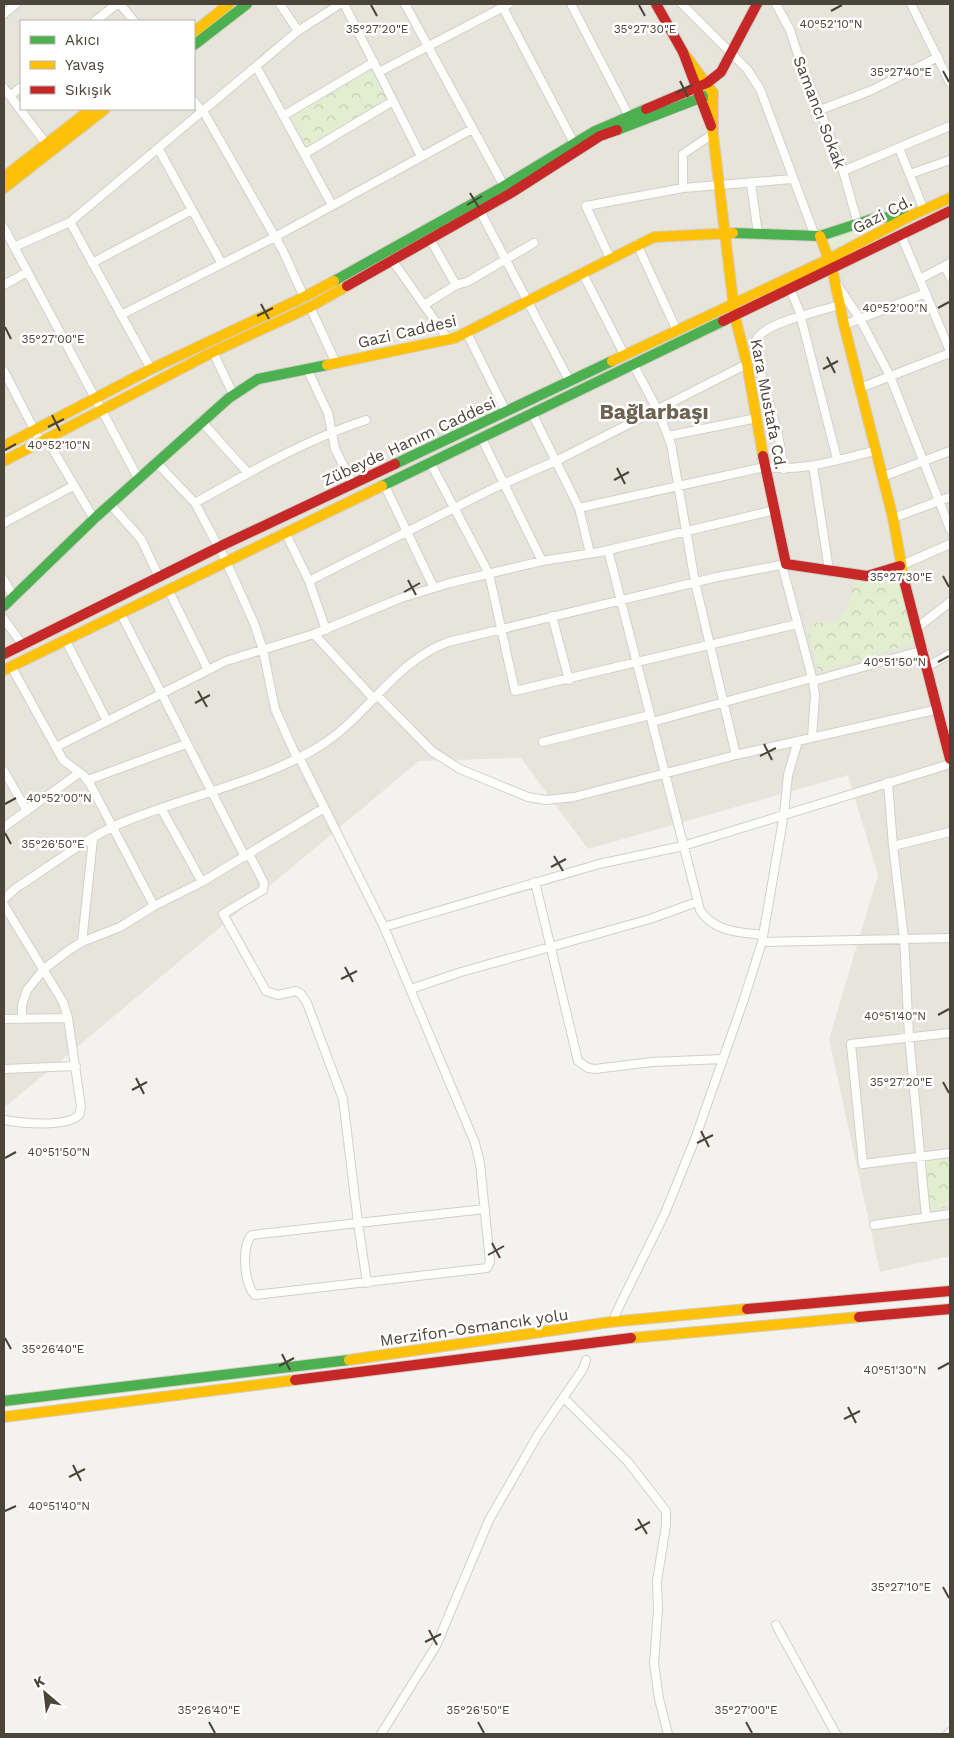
<svg xmlns="http://www.w3.org/2000/svg" width="954" height="1738" font-family="'Work Sans',sans-serif">
	<defs>
		<pattern id="park-crowns" width="20" height="18" patternUnits="userSpaceOnUse" patternTransform="scale(1.25)"><rect width="20" height="18" fill="#e1eecf"/><path d="M2 6a3 3 0 1 1 6 0M12 15a3 3 0 1 1 6 0" fill="none" stroke="#c3cdb2"/></pattern>
	</defs>
	<rect width="100%" height="100%" fill="#f4f2ee"/>
	<path fill="#e7e4dc" fill-rule="evenodd" d="M4 4H950V1256L880 1272 829 1039 878 875 848 775 588 849 521 758 419 761 4 1108ZM21 21H194V109H21Z"/>
	<path fill="#e1eecf" d="M889 221 831 247 828 240Z"/>
	<path fill="url(#park-crowns)" d="M370 70 388 99 307 146 291 117Z
		M899 574 918 642 819 672 807 630 816 623 837 622 848 606 855 579Z
		M950 1158V1207L930 1209 926 1161Z"/>
	<g fill="none" stroke-linecap="round" stroke-linejoin="round">
		<g stroke="#d2d0cb" stroke-width="10">
			<path id="street" d="M120 4 134 21
				M280 4 298 31
				M344 4 421 156
				M405 4 504 186
				M501 4 574 143
				M571 4 629 116
				M682 4 747 69 760 89 815 236
				M776 4 790 30 800 61 820 110 843 171 858 224
				M911 4 950 83
				M4 14 16 4
				M95 21 117 4
				M256 66 332 205
				M379 72 509 4
				M4 88 47 145
				M10 96 21 87
				M194 101 206 116 283 251 304 297
				M820 110 872 90 938 57
				M283 116 374 62
				M158 148 222 264
				M899 148 924 210
				M304 154 393 101
				M843 171 950 126
				M910 174 950 160
				M751 184 758 234
				M683 188V154L713 134
				M480 211 570 382
				M70 222 151 369
				M4 228 138 478
				M901 235 950 351
				M430 239 456 285
				M637 244 677 331
				M14 247 70 222 298 31 340 4
				M610 258 586 206 683 188 793 179
				M392 260 448 339
				M92 263 192 210
				M945 266 950 277
				M582 272 625 356
				M920 279 950 263
				M4 285 27 272
				M838 286 860 319 890 376 950 529
				M790 289 799 310 837 459
				M424 305 456 285 467 282 534 243
				M310 307 336 363
				M121 315 275 237 472 129
				M844 325 926 293
				M467 333 506 412
				M213 352 233 394
				M633 364 657 409 671 444 695 582 736 755
				M307 369 328 413 335 449 353 484
				M4 371 40 441
				M860 388 950 353
				M532 413 579 508 590 553
				M201 421 248 473
				M668 436 757 418
				M481 437 542 561
				M46 438 94 519
				M156 462 195 503 226 561 254 623 263 650 275 709 297 758
				M430 462 489 574 515 691 797 624
				M813 466 829 570
				M784 469 778 434 754 348C755 342 756 338 761 334 774 321 821 311 839 305
				M882 477 950 451
				M384 484 434 588
				M195 503C250 472 305 440 366 420
				M110 504 141 539 159 577
				M579 508 765 467C803 472 839 459 875 451
				M893 518 950 497
				M4 523 73 486
				M285 532 309 581 326 630
				M608 550 700 910C714 932 739 932 763 935
				M782 565 813 681 815 696 812 737
				M900 566 950 544
				M4 580 13 596
				M309 581 494 488 560 459 747 364
				M168 589 208 670
				M120 612 245 857
				M552 616 569 680
				M4 619 22 644
				M918 627 950 602
				M314 634 374 699
				M65 639 107 721
				M11 666 63 760 84 776 90 784 154 906
				M928 666 950 654
				M813 681 924 650
				M378 696 433 752 460 769 528 797 546 800 574 797 736 755 939 709
				M652 722 812 678
				M543 742 650 715
				M56 747 226 661 314 634 401 598 450 583 542 561 600 552 775 510
				M4 771 27 811
				M88 780 186 744
				M888 782 893 846 904 938 909 1036 926 1217
				M162 810 202 882
				M4 827 79 773
				M893 846 950 832
				M249 854 264 883 263 890 223 914 266 991 278 995 296 991 301 994 307 1003 343 1099 358 1223 252 1235C241 1245 244 1285 255 1295L487 1268 490 1262 480 1164 475 1143 384 927 299 757
				M535 882 578 1061 588 1068 595 1069 652 1062 723 1059
				M4 899 16 888C49 867 83 840 119 824 184 796 260 783 320 746 368 716 394 662 448 642L717 577 786 564
				M4 905 63 1002 68 1018 81 1107 79 1115C66 1128 21 1123 4 1120
				M384 927 599 864 683 846 950 764
				M82 942 93 839
				M762 942 950 938
				M411 989 461 972 650 919 697 902
				M4 1019 68 1018
				M22 1019V1005L27 990 44 969 69 950 82 942 120 927 154 906 202 882 324 808
				M950 1033 851 1044 863 1164 950 1153
				M4 1069 76 1066
				M874 1225 950 1214
				M367 1283 358 1223 485 1209
				M615 1315 665 1213 695 1139 743 1002 762 942 784 814 788 775 798 741
				M564 1398 628 1462 666 1511V1525L657 1581 658 1610 654 1663 659 1699 668 1734
				M776 1625 836 1734
				M381 1734 436 1646 489 1520 539 1433 583 1369 586 1360
				M948 1734 950 1732"/>
		</g>
		<g stroke="#d3cfc5" stroke-width="12">
			<path id="fast" d="M194 45 247 4
				M617 130 713 93
				M733 233 820 236 875 218 909 216
				M334 281 504 186 595 131 646 109
				M395 464 612 361
				M382 486 723 321
				M4 606 96 517 229 398 258 379 327 365
				M4 1401 349 1360"/>
		</g>
		<g stroke="#d3cfc5" stroke-width="12">
			<path id="slow" d="M194 32 229 4
				M683 52 713 93V134L735 317 747 364 763 456
				M4 177 91 109
				M4 188 105 109
				M820 236 832 268 844 325 893 518 904 580
				M612 361 829 259 910 216 950 198
				M327 365 455 338 654 237 733 233
				M4 446 151 369 304 297 334 281
				M4 461 213 352 310 307 347 286
				M4 670 382 486
				M631 1338 859 1317
				M349 1360 610 1322 747 1309
				M4 1417 295 1380"/>
		</g>
		<g stroke="#d3cfc5" stroke-width="12">
			<path id="jam" d="M656 4 683 52 711 126
				M646 109 707 83 721 72 757 4
				M347 286 511 193 600 136 617 130
				M723 321 950 211
				M763 456 786 564 867 576 900 566
				M904 580 950 759
				M4 654 223 545 395 464
				M747 1309 950 1291
				M859 1317 950 1309
				M295 1380 631 1338"/>
		</g>
		<use href="#street" stroke="#fdfdfc" stroke-width="8"/>
		<use href="#fast" stroke="#4caf50" stroke-width="10"/>
		<use href="#slow" stroke="#ffc107" stroke-width="10"/>
		<use href="#jam" stroke="#c62828" stroke-width="10"/>
	</g>
	<path fill="none" stroke="#4b4439" stroke-width="2" d="M371 5 377 16M639 5 645 16M831 11 842 5M943 71 949 82M680 81 688 97M676 93 692 85M470 193 479 208M467 205 482 196M261 304 269 319M938 308 949 302M257 316 273 308M5 327 11 339M827 357 835 373M823 369 838 361M52 415 60 431M48 427 64 419M5 450 16 444M617 468 625 484M614 480 629 472M943 576 949 587M408 580 416 595M404 592 420 583M938 662 949 656M198 691 207 707M195 703 210 695M764 744 772 760M760 756 776 748M5 804 16 798M5 833 11 844M554 856 563 871M551 867 566 859M345 967 353 982M341 979 357 971M938 1015 949 1009M136 1078 144 1094M943 1082 949 1093M132 1090 147 1082M701 1131 709 1147M697 1143 713 1135M5 1158 16 1152M492 1243 500 1258M488 1255 504 1246M5 1338 11 1349M282 1354 290 1370M279 1366 294 1358M938 1369 949 1363M848 1407 856 1423M844 1419 860 1411M73 1465 81 1481M69 1477 85 1469M5 1511 16 1506M638 1519 647 1534M635 1530 650 1522M943 1587 949 1598M429 1630 437 1645M425 1642 441 1634M209 1722 215 1733M478 1722 484 1733M746 1722 752 1733"/>
	<g text-anchor="middle" stroke-width="5" stroke-linejoin="round" paint-order="stroke">
		<g font-size="16" fill="#4b4439" stroke="#fff">
			<text transform="translate(820 112) rotate(69)" y="6">Samancı Sokak</text>
			<text transform="translate(882 214) rotate(-27)" y="6">Gazi Cd.</text>
			<text transform="translate(407 331) rotate(-13)" y="6">Gazi Caddesi</text>
			<text transform="translate(769 404) rotate(79)" y="6">Kara Mustafa Cd.</text>
			<text transform="translate(409 441) rotate(-25)" y="6">Zübeyde Hanım Caddesi</text>
			<text transform="translate(474 1327) rotate(-8)" y="6">Merzifon-Osmancık yolu</text>
		</g>
		<g font-size="21" font-weight="bold" fill="#6e6250" stroke="#fff">
			<text x="654" y="419">Bağlarbaşı</text>
		</g>
	</g>
	<g font-size="12" text-anchor="middle" fill="#4b4439" stroke="#fff" stroke-width="5" stroke-linejoin="round" paint-order="stroke">
		<text x="831" y="28">40°52'10"N</text>
		<text x="377" y="33">35°27'20"E</text>
		<text x="645" y="33">35°27'30"E</text>
		<text x="901" y="76">35°27'40"E</text>
		<text x="895" y="312">40°52'00"N</text>
		<text x="53" y="343">35°27'00"E</text>
		<text x="59" y="449">40°52'10"N</text>
		<text x="901" y="581">35°27'30"E</text>
		<text x="895" y="666">40°51'50"N</text>
		<text x="59" y="802">40°52'00"N</text>
		<text x="53" y="848">35°26'50"E</text>
		<text x="895" y="1020">40°51'40"N</text>
		<text x="901" y="1086">35°27'20"E</text>
		<text x="59" y="1156">40°51'50"N</text>
		<text x="53" y="1353">35°26'40"E</text>
		<text x="895" y="1374">40°51'30"N</text>
		<text x="59" y="1510">40°51'40"N</text>
		<text x="901" y="1591">35°27'10"E</text>
		<text x="209" y="1714">35°26'40"E</text>
		<text x="478" y="1714">35°26'50"E</text>
		<text x="746" y="1714">35°27'00"E</text>
	</g>
	<rect width="954" height="1738" fill="none" stroke="#4b4439" stroke-width="10"/>
	<rect x="20" y="20" width="175" height="90" fill="#ffffff" stroke="#b7b4b0"/>
	<rect x="30" y="36" width="25" height="8" fill="#4caf50" stroke="#b7b4b0"/>
	<text x="65" y="45" font-size="15" fill="#4b4439">Akıcı</text>
	<rect x="30" y="61" width="25" height="8" fill="#ffc107" stroke="#b7b4b0"/>
	<text x="65" y="70" font-size="15" fill="#4b4439">Yavaş</text>
	<rect x="30" y="86" width="25" height="8" fill="#c62828" stroke="#b7b4b0"/>
	<text x="65" y="95" font-size="15" fill="#4b4439">Sıkışık</text>
	<g transform="translate(45 1693) rotate(332)" stroke="#ffffff" stroke-width="4" paint-order="stroke">
	<path d="M0-4L9 19L0 12L-9 19Z" fill="#4b4439"/>
	<text y="-8" font-size="14" font-weight="bold" text-anchor="middle" fill="#4b4439">K</text>
	</g>
</svg>
